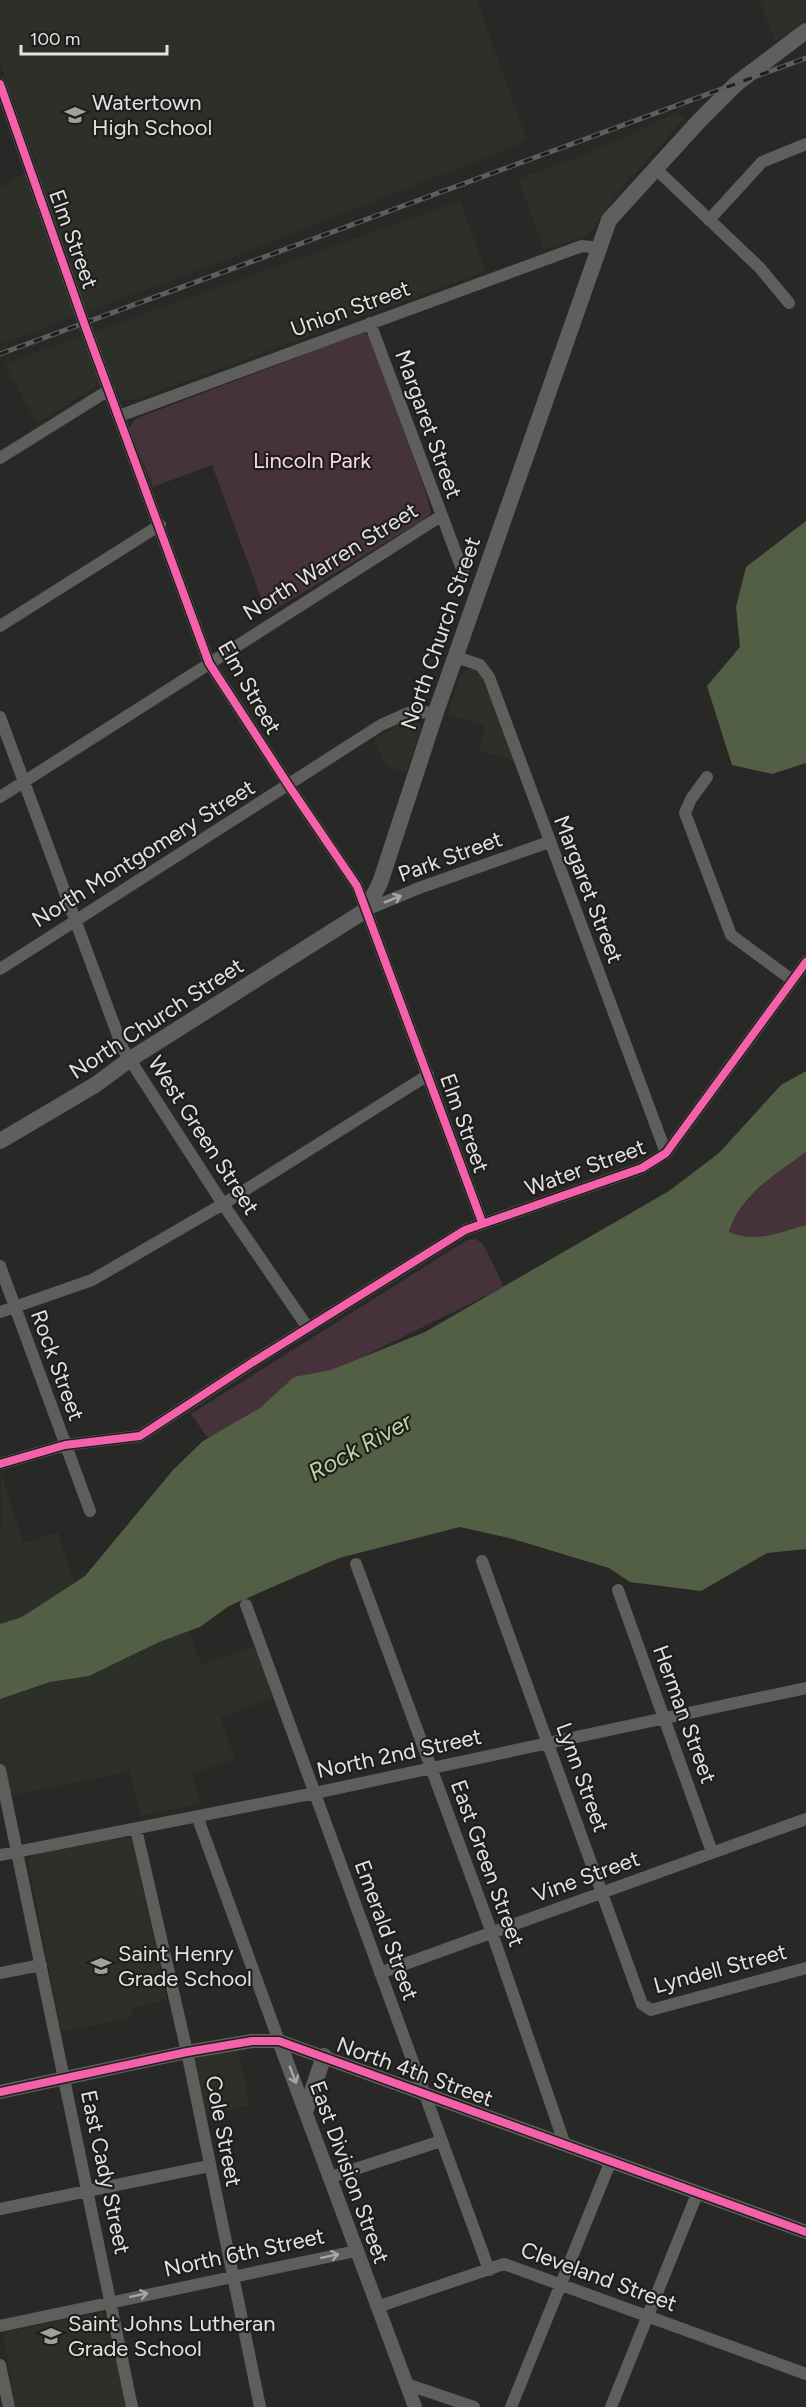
<svg xmlns="http://www.w3.org/2000/svg" width="806" height="2407" font-family="Figtree,sans-serif">
	<rect width="100%" height="100%" fill="#282827"/>
	<path fill="#2c3029" d="M0 0H477L527 141 218 263 0 344V187L37 167 0 62Z
		M759 0H806V19L776 42Z
		M679 112 684 119 622 187 592 231 587 235 544 250 518 179 591 152Z
		M460 201 486 271 134 400H121L111 377 37 423 4 364Z
		M472 668 476 670 484 680 514 761 478 750 486 726 447 714 460 675 463 672Z
		M415 720 420 725V733L406 773 386 766 374 740 397 725Z
		M1 1471 23 1543 58 1532 74 1583 22 1617 0 1624Z
		M189 1631 202 1665 256 1645 275 1697 221 1718 235 1759 191 1774 202 1804 141 1816 129 1770 118 1774 0 1797V1699L50 1682 89 1676 159 1642Z
		M125 1836 132 1839 167 2000 131 2008 133 2017 61 2032 28 1860 33 1855Z
		M238 2049 250 2105 205 2114 194 2061 200 2057Z
		M102 2312 108 2316 127 2407H16L3 2335 10 2331Z"/>
	<path fill="#46323a" d="M364 332 369 335 425 490 431 512 428 517 267 614 212 465 153 487 130 430C131 423 133 420 140 417Z
		M806 1152V1225L771 1235 747 1239 729 1233C740 1195 776 1175 806 1152Z
		M476 1239 483 1244 504 1287 332 1372 208 1438 191 1414 467 1240Z"/>
	<path fill="#525f44" d="M806 521V763L772 774 732 765 707 686 740 647 736 607 746 567Z
		M806 1071V1152C776 1174 740 1195 729 1232 758 1244 778 1232 806 1225V1549L767 1553 701 1591 630 1582 609 1568 513 1539 460 1527 339 1558 229 1606 200 1627 159 1642 89 1676 50 1682 0 1699V1624L22 1617 85 1576 173 1470 203 1441 260 1408 294 1377 331 1370 425 1332 669 1191 719 1153 781 1085Z"/>
	<g fill="none" stroke-linecap="round" stroke-linejoin="round">
		<path stroke="#5e5e5d" stroke-width="12" d="M0 84 84 323 209 663 289 786 357 886 482 1222
			M656 169 760 268 789 303
			M709 220 762 162 806 144
			M370 323 463 572
			M119 416 582 246 598 248
			M0 458 109 390
			M0 626 160 525
			M456 657 480 665 489 677 666 1153
			M0 717 123 1049 223 1204 308 1328
			M707 777 691 799 685 813 731 935 792 980
			M0 797 441 516
			M366 910 419 888 549 842
			M0 969 381 725 408 713 436 712
			M0 1266 90 1511
			M0 1312 92 1280 223 1204 428 1075
			M0 1464 65 1445 140 1436 253 1362 465 1230 642 1168 666 1153 806 962
			M482 1561 642 2004 651 2010 806 1968
			M356 1564 492 1933 565 2145
			M618 1590 712 1852
			M246 1605 489 2270
			M0 1770 132 2407
			M197 1816 279 2041
			M136 1829 187 2052 260 2407
			M0 1855 315 1793 806 1688
			M0 1973 41 1965
			M380 1973 806 1819
			M331 2177 441 2141
			M0 2209 209 2166
			M377 2307 504 2264 806 2374
			M0 2326 356 2251
			M0 2365 9 2407
			M406 2384 474 2407
			M511 2407 610 2163
			M611 2407 697 2194"/>
		<path stroke="#5e5e5d" stroke-width="14" d="M279 2041 415 2407
			M0 2092 187 2052 252 2041H279L806 2232"/>
		<path stroke="#5f5f5f" stroke-width="16" d="M0 1141 95 1085 129 1060 366 910 380 883 436 712 609 220 699 121 736 84 806 31
			M306 2109 324 2056"/>
		<g stroke="#5e5e5e" stroke-width="5">
			<path id="rail" d="M0 354 806 58"/>
		</g>
		<use href="#rail" stroke="#1e1f1d" stroke-width="3" stroke-dasharray="9" stroke-linecap="butt"/>
		<g stroke="#1e1f1d" stroke-width="11">
			<path id="cycleway" d="M0 84 84 323 209 663 289 786 357 886 482 1222
				M0 1464 65 1445 140 1436 253 1362 465 1230 642 1168 666 1153 806 962
				M0 2092 187 2052 252 2041H279L806 2232"/>
		</g>
		<use href="#cycleway" stroke="#f560ab" stroke-width="8"/>
	</g>
	<defs><path id="oneway-shaft" d="M-6 0H5M1.5-3L5.5 0L1.5 3" fill="none" stroke-width="1.6" stroke-linecap="round" stroke-linejoin="round" transform="scale(1.5)"/></defs>
	<g stroke="#a7a7a6">
		<use href="#oneway-shaft" transform="translate(393 899) rotate(-22)"/>
		<use href="#oneway-shaft" transform="translate(293 2075) rotate(69)"/>
		<use href="#oneway-shaft" transform="translate(330 2256) rotate(-12)"/>
		<use href="#oneway-shaft" transform="translate(139 2295) rotate(-12)"/>
	</g>
	<defs>
		<g id="school-bare" transform="scale(1.62)"><path d="M0-5L7-2L0 1L-7-2ZM-4 1L0 2.5L4 1V4Q0 6-4 4Z" fill="#a1a2a0" stroke="#1e1f1d" stroke-width="2.5" paint-order="stroke"/></g>
	</defs>
	<g fill-rule="evenodd">
		<use href="#school-bare" x="75" y="115"/>
		<use href="#school-bare" x="101" y="1966"/>
		<use href="#school-bare" x="51" y="2336"/>
	</g>
	<g text-anchor="middle" stroke-width="4.5" stroke-linejoin="round" paint-order="stroke">
		<g font-size="22" fill="#e2e3e1" stroke="#1e1f1d" text-anchor="start">
			<text x="92" y="110">Watertown<tspan x="92" dy="25">High School</tspan></text>
			<text x="118" y="1961">Saint Henry<tspan x="118" dy="25">Grade School</tspan></text>
			<text x="68" y="2331">Saint Johns Lutheran<tspan x="68" dy="25">Grade School</tspan></text>
		</g>
		<g font-size="22" fill="#e2e3e1" stroke="#1e1f1d">
			<text transform="translate(74 239) rotate(70)" y="8">Elm Street</text>
			<text transform="translate(350 308) rotate(-20)" y="8">Union Street</text>
			<text transform="translate(429 424) rotate(70)" y="8">Margaret Street</text>
			<text transform="translate(330 561) rotate(-32)" y="8">North Warren Street</text>
			<text transform="translate(440 633) rotate(-71)" y="8">North Church Street</text>
			<text transform="translate(250 687) rotate(60)" y="8">Elm Street</text>
			<text transform="translate(143 853) rotate(-32)" y="8">North Montgomery Street</text>
			<text transform="translate(450 856) rotate(-20)" y="8">Park Street</text>
			<text transform="translate(589 889) rotate(69)" y="8">Margaret Street</text>
			<text transform="translate(156 1018) rotate(-33)" y="8">North Church Street</text>
			<text transform="translate(465 1123) rotate(70)" y="8">Elm Street</text>
			<text transform="translate(204 1135) rotate(57)" y="8">West Green Street</text>
			<text transform="translate(585 1167) rotate(-20)" y="8">Water Street</text>
			<text transform="translate(58 1365) rotate(70)" y="8">Rock Street</text>
			<text transform="translate(685 1714) rotate(70)" y="8">Herman Street</text>
			<text transform="translate(399 1753) rotate(-12)" y="8">North 2nd Street</text>
			<text transform="translate(583 1777) rotate(70)" y="8">Lynn Street</text>
			<text transform="translate(488 1863) rotate(70)" y="8">East Green Street</text>
			<text transform="translate(586 1876) rotate(-20)" y="8">Vine Street</text>
			<text transform="translate(387 1930) rotate(70)" y="8">Emerald Street</text>
			<text transform="translate(720 1968) rotate(-15)" y="8">Lyndell Street</text>
			<text transform="translate(415 2071) rotate(20)" y="8">North 4th Street</text>
			<text transform="translate(224 2131) rotate(79)" y="8">Cole Street</text>
			<text transform="translate(106 2172) rotate(78)" y="8">East Cady Street</text>
			<text transform="translate(350 2172) rotate(70)" y="8">East Division Street</text>
			<text transform="translate(244 2252) rotate(-12)" y="8">North 6th Street</text>
			<text transform="translate(599 2276) rotate(20)" y="8">Cleveland Street</text>
		</g>
		<g font-size="22" fill="#fdd7e5" stroke="#1e1f1d">
			<text x="312" y="468">Lincoln Park</text>
		</g>
		<g font-size="24" font-style="italic" fill="#bdd6a0" stroke="#1e1f1d">
			<text transform="translate(360 1447) rotate(-29)" y="8">Rock River</text>
		</g>
	</g>
	<path d="M21 45v9h146v-9" fill="none" stroke="#e2e3e1" stroke-width="3"/>
	<text x="30" y="45" font-size="18" fill="#e2e3e1" stroke="#1e1f1d" stroke-width="4.5" paint-order="stroke">100 m</text>
</svg>
